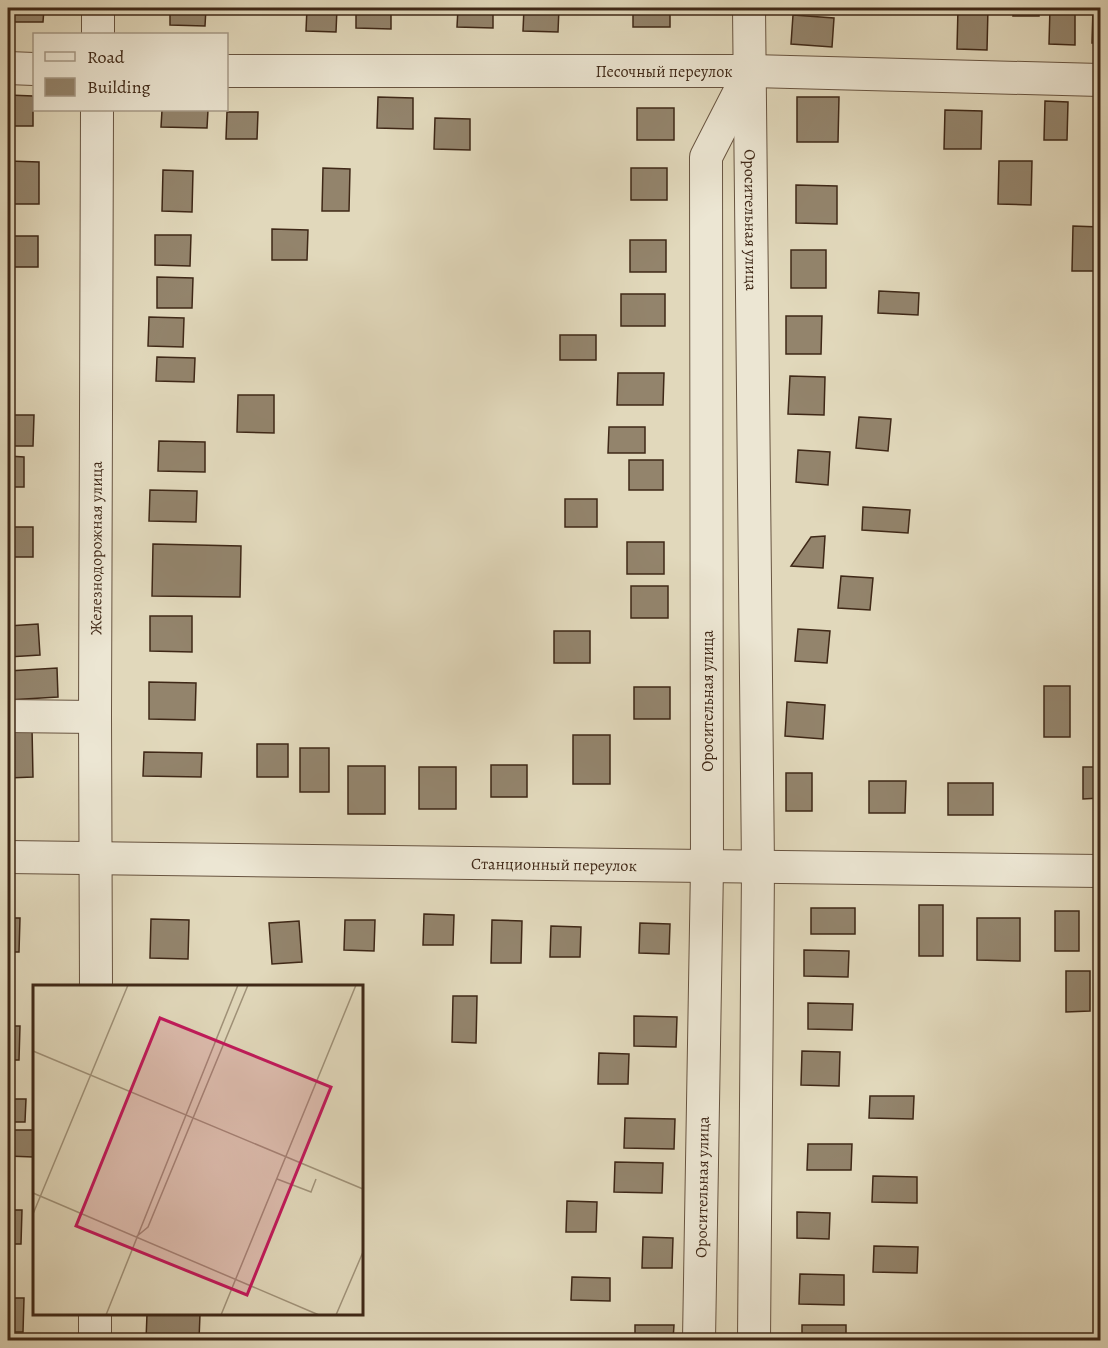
<svg xmlns="http://www.w3.org/2000/svg" width="1108" height="1348" font-family="Alegreya,serif">
	<rect width="100%" height="100%" fill="#e1d8bb"/>
	<filter id="stains"><feTurbulence type="fractalNoise" baseFrequency=".00333" numOctaves="4"/><feColorMatrix values="0 0 0 0 .2 0 0 0 0 .09 0 0 0 0 .02 0 0 0 .5 -.17"/></filter>
	<radialGradient id="worn" r=".72"><stop offset=".6" stop-color="#630" stop-opacity="0"/><stop offset="1" stop-color="#630" stop-opacity=".3"/></radialGradient>
	<path fill="#93846c" stroke="#3f2817" stroke-width="1.5" d="M8 8H44L43 22H8Z
		M170 8H206L205 26 170 25Z
		M307 8H337L336 32 306 31Z
		M356 8H391V29L356 28Z
		M458 8H493V28L457 27Z
		M524 8H559L558 32 523 31Z
		M633 8H670V27H633Z
		M958 8H988L987 50 957 49Z
		M1014 8H1039V16H1013Z
		M1050 8H1075V45L1049 44Z
		M1093 8H1100V43H1092Z
		M793 15 834 18 832 47 791 44Z
		M8 95 33 96V126H8Z
		M378 97 413 98V129L377 128Z
		M797 97H839L838 142H797Z
		M1045 101 1068 102 1067 140H1044Z
		M637 108H674V140H637Z
		M162 110H208L207 128 161 127Z
		M945 110 982 111 981 149H944Z
		M227 112H258L257 139H226Z
		M435 118 470 119V150L434 149Z
		M8 161 39 162V204H8Z
		M999 161H1032L1031 205 998 204Z
		M323 168 350 169 349 211H322Z
		M631 168H667V200H631Z
		M163 170 193 171 192 212 162 211Z
		M796 185 837 186V224L796 223Z
		M1073 226 1100 227V271H1072Z
		M272 229 308 230 307 260H272Z
		M155 235H191L190 266 155 265Z
		M8 236H38V267H8Z
		M630 240H666V272H630Z
		M791 250H826V288H791Z
		M157 277 193 278 192 308H157Z
		M879 291 919 293 918 315 878 313Z
		M621 294H665V326H621Z
		M786 316H822L821 354H786Z
		M149 317 184 318 183 347 148 346Z
		M560 335H596V360H560Z
		M157 357 195 358 194 382 156 381Z
		M618 373H664L663 405H617Z
		M790 376 825 377 824 415 788 414Z
		M238 395H274V433L237 432Z
		M8 415H34L33 446H8Z
		M859 417 891 419 888 451 856 448Z
		M609 427H645V453H608Z
		M159 441 205 442V472L158 471Z
		M798 450 830 452 828 485 796 482Z
		M8 456 24 457V487H8Z
		M629 460H663V490H629Z
		M150 490 197 491 196 522 149 521Z
		M565 499H597V527H565Z
		M863 507 910 510 908 533 862 530Z
		M8 527H33V557H8Z
		M825 536 823 568 791 566 811 537Z
		M627 542H664V574H627Z
		M153 544 241 546 240 597 152 596Z
		M841 576 873 578 870 610 838 608Z
		M631 586H668V618H631Z
		M150 616H192V652L150 651Z
		M38 624 40 655 8 657V626Z
		M798 629 830 631 827 663 795 661Z
		M554 631H590V663H554Z
		M57 668 58 697 8 700V671Z
		M149 682 196 683 195 720 149 719Z
		M1044 686H1070V737H1044Z
		M634 687H670V719H634Z
		M787 702 825 705 823 739 785 736Z
		M8 728H32L33 777 8 778Z
		M573 735H610V784H573Z
		M257 744H288V777H257Z
		M300 748H329V792H300Z
		M144 752 202 753 201 777 143 776Z
		M491 765H527V797H491Z
		M348 766H385V814H348Z
		M419 767H456V809H419Z
		M1083 767H1100V798L1083 799Z
		M786 773H812V811H786Z
		M869 781H906L905 813H869Z
		M948 783H993V815H948Z
		M919 905H943V956H919Z
		M811 908H855V934H811Z
		M1055 911H1079V951H1055Z
		M424 914 454 915 453 945H423Z
		M8 918H20L19 952H8Z
		M977 918H1020V961L977 960Z
		M151 919 189 920 188 959 150 958Z
		M345 920H375L374 951 344 950Z
		M492 920 522 921 521 963H491Z
		M299 921 302 962 272 964 269 923Z
		M640 923 670 924 669 954 639 953Z
		M551 926 581 927 580 957H550Z
		M804 950 849 951 848 977 804 976Z
		M1066 971H1090V1011L1066 1012Z
		M453 996H477L476 1043 452 1042Z
		M808 1003 853 1004 852 1030 808 1029Z
		M634 1016 677 1017 676 1047 634 1046Z
		M8 1026H20L19 1060H8Z
		M802 1051 840 1052 839 1086 801 1085Z
		M599 1053 629 1054 628 1084H598Z
		M870 1096H914L913 1119 869 1118Z
		M8 1099H26L25 1122H8Z
		M625 1118 675 1119 674 1149 624 1148Z
		M8 1130H34L33 1157 8 1156Z
		M808 1144H852L851 1170H807Z
		M615 1162 663 1163 662 1193 614 1192Z
		M873 1176 917 1177V1203L872 1202Z
		M567 1201 597 1202 596 1232H566Z
		M8 1210H22L21 1244H8Z
		M797 1212 830 1213 829 1239 797 1238Z
		M643 1237 673 1238 672 1268H642Z
		M874 1246 918 1247 917 1273 873 1272Z
		M800 1274 844 1275V1305L799 1304Z
		M572 1277 610 1278V1301L571 1300Z
		M8 1298H24L23 1332H8Z
		M147 1314H200L199 1340H146Z
		M635 1325H674L673 1340H635Z
		M802 1325H846V1340H802Z"/>
	<g fill="none" stroke-linecap="round" stroke-linejoin="round">
		<g stroke="#685440" stroke-width="34">
			<g id="minor">
				<path id="s1" d="M749 8 758 868 754 1340"/>
				<path d="M98 34V8"/>
				<path d="M8 68 34 69"/>
				<path id="s2" d="M226 71H750L1100 80"/>
				<path d="M8 716 95 717"/>
				<path id="s3" d="M8 857 1100 871"/>
				<path id="s4" d="M96 986 95 717 97 110"/>
				<path d="M95 1340V1314"/>
				<path id="s5" d="M699 1340 707 867 706 157 747 77"/>
			</g>
		</g>
		<use href="#minor" stroke="#ece6d3" stroke-width="32"/>
	</g>
	<g text-anchor="middle" stroke-width="5" stroke-linejoin="round" paint-order="stroke">
		<g font-size="16" fill="#3f2817" stroke="#ece6d3">
			<text dy="6" stroke="none"><textPath href="#s2" startOffset="438">Песочный переулок</textPath></text>
			<text dy="6" stroke="none"><textPath href="#s1" startOffset="212">Оросительная улица</textPath></text>
			<text dy="6" stroke="none"><textPath href="#s4" startOffset="438">Железнодорожная улица</textPath></text>
			<text transform="translate(707 701) rotate(-90)" y="6">Оросительная улица</text>
			<text dy="6" stroke="none"><textPath href="#s3" startOffset="546">Станционный переулок</textPath></text>
			<text dy="6" stroke="none"><textPath href="#s5" startOffset="153">Оросительная улица</textPath></text>
		</g>
	</g>
	<g transform="translate(33 985)">
		<rect width="330" height="330" fill="#e1d8bb"/>
		<path fill="none" stroke="#a09279" stroke-width="1.5" d="M0 66 330 204M244 194 278 207 283 194M0 208 286 330M0 229 95 0M103 252 115 242 215 0M73 330 205 0M188 330 323 0M303 330 330 267"/>
		<path fill="#c2185b" fill-opacity="0.15" stroke="#c2185b" stroke-width="3" d="M127 33 298 102 214 310 43 241Z"/>
		<rect width="330" height="330" fill="none" stroke="#3f2817" stroke-width="3"/>
	</g>
	<rect width="1108" height="1348" fill="none" stroke="#e1d8bb" stroke-width="30"/>
	<rect x="9" y="9" width="1090" height="1330" fill="none" stroke="#3f2817" stroke-width="3"/>
	<rect x="15" y="15" width="1078" height="1318" fill="none" stroke="#3f2817" stroke-width="1.5"/>
	<rect x="33" y="33" width="195" height="78" fill="#ece6d3" stroke="#a79a88" stroke-width="1.5"/>
	<rect x="45" y="52" width="30" height="9" fill="#ece6d3" stroke="#a79a88" stroke-width="1.5"/>
	<text x="87" y="63" font-size="18" fill="#3f2817">Road</text>
	<rect x="45" y="78" width="30" height="18" fill="#93846c" stroke="#a79a88" stroke-width="1.5"/>
	<text x="87" y="93" font-size="18" fill="#3f2817">Building</text>
	<rect width="100%" height="100%" filter="url(#stains)"/>
	<rect width="100%" height="100%" fill="url(#worn)"/>
</svg>
